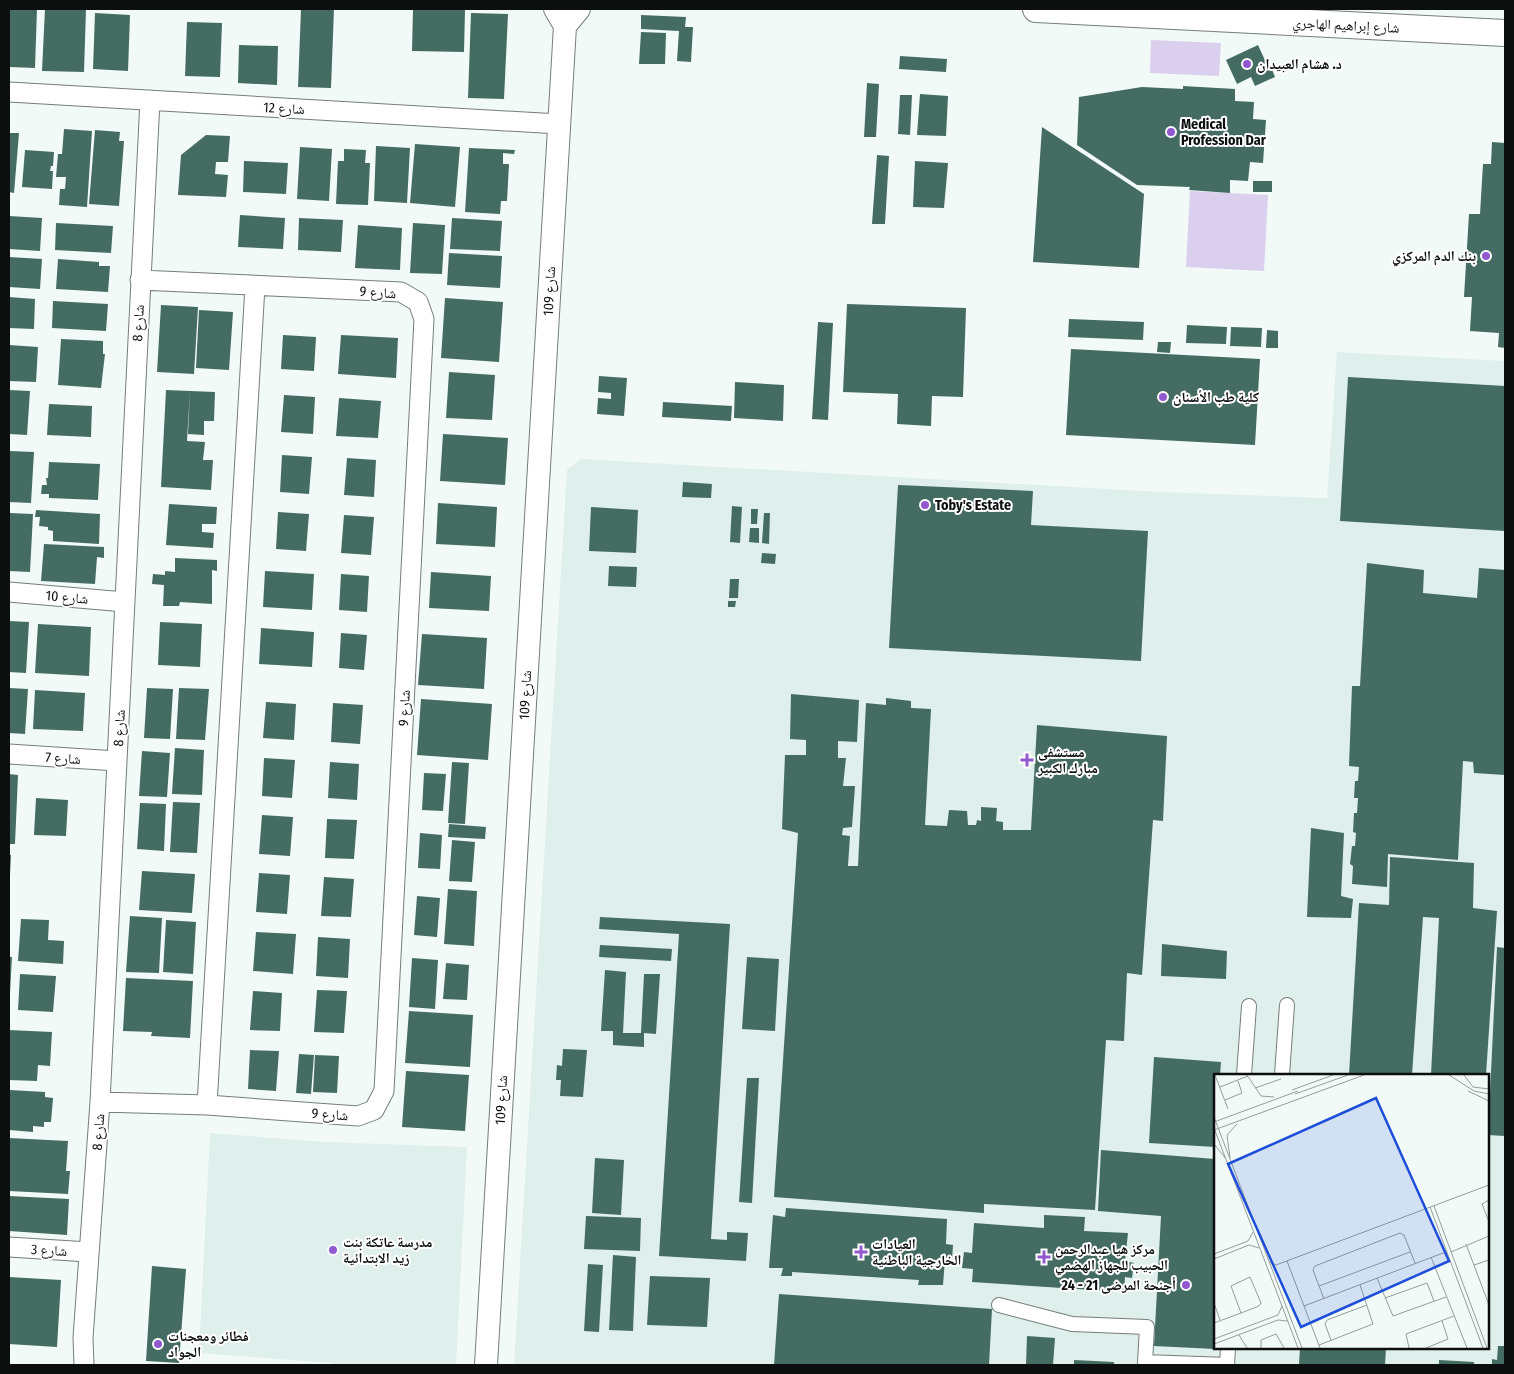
<svg xmlns="http://www.w3.org/2000/svg" width="1514" height="1374" font-family="'Fira Sans Condensed','Noto Naskh Arabic',sans-serif">
	<rect width="100%" height="100%" fill="#f2faf8"/>
	<path fill="#dfefeb" fill-rule="evenodd" d="M1337 352 1505 361V1365H514L567 470 581 459 1160 492 1327 498ZM1215 1075H1488V1348H1215Z
		M210 1133 325 1142 467 1147 456 1365H332V1363L199 1353Z"/>
	<path fill="#dbcfee" d="M1151 40 1221 43 1219 76 1150 73Z
		M1190 191 1268 195 1264 271 1186 267Z"/>
	<path fill="#446c63" d="M9 9H37L35 68 9 67Z
		M45 9H86L84 72 42 71Z
		M301 9H334L331 88 298 87Z
		M413 9 465 10 464 52 412 51Z
		M95 13 130 15 128 71 93 69Z
		M471 13 508 14 504 99 468 98Z
		M641 15 686 17 685 27H693L691 62 677 61 679 31 641 29Z
		M187 22 222 23 220 77 185 76Z
		M641 32 666 33 665 64H639Z
		M239 45 278 46 277 85 238 83Z
		M1258 45 1269 69 1271 67 1275 77 1255 86 1251 77 1237 84 1226 60Z
		M900 56 947 59 946 72 899 69Z
		M867 83 879 84 876 137H864Z
		M1183 86 1235 89V101L1254 102 1253 119 1266 120 1263 163 1250 162 1248 181 1230 180V193L1189 190 1190 187 1137 185 1077 145 1079 97 1142 87 1183 89Z
		M920 94 948 96 946 136 917 135Z
		M900 95H912L910 135 898 134Z
		M1042 127 1144 194 1139 268 1033 262Z
		M64 129 92 131 87 207 59 205 60 189H65L66 177H56L58 154H62Z
		M95 130 120 132 119 141H124L119 206 89 204Z
		M9 133H19L14 193 9 192Z
		M206 135 230 136 228 162H216L215 174 228 175 226 197 178 195 181 155Z
		M1492 142 1505 143V348L1498 347 1499 333 1470 331 1472 297H1464L1469 214H1480L1483 164H1491Z
		M415 144 460 147 455 207 410 203Z
		M376 146 410 148 407 203 374 201Z
		M300 147 332 149 329 201 297 199Z
		M469 148 515 150 514 154 503 153V164H509L507 201H501L500 214 465 212Z
		M344 149 366 150 365 163H370L368 205 336 204 338 161H344Z
		M25 150 54 152 53 166H51L50 171H53L52 189 22 187Z
		M877 155 889 156 885 224H872Z
		M244 161 288 163 286 194 243 192Z
		M915 161 948 163 944 208 913 207Z
		M1253 181H1272V192H1253Z
		M240 215 285 218 283 249 238 247Z
		M9 216 42 218 40 251 9 249Z
		M299 218 343 220 341 252 298 250Z
		M452 218 502 221 500 251 450 249Z
		M56 223 113 226 111 253 55 250Z
		M413 223 445 225 442 274 410 273Z
		M358 225 402 228 400 270 355 268Z
		M449 253 502 256 500 288 447 285Z
		M9 257 42 259 40 289 9 287Z
		M58 259 99 262V266H110L108 292 56 289Z
		M9 297 35 299 34 329 9 328Z
		M445 298 503 302 499 362 441 358Z
		M53 301 108 304 106 331 52 328Z
		M847 304 966 308 963 397 932 396 931 426 897 424 898 394 843 392Z
		M161 305 198 307 194 374 157 372Z
		M199 310 233 312 229 370 196 368Z
		M1069 319 1144 322 1143 340 1068 337Z
		M818 322 833 323 828 420 812 419Z
		M1187 325 1227 327 1226 344 1186 343Z
		M1231 327 1262 328 1261 347 1230 346Z
		M1267 330 1278 331V348H1266Z
		M283 335 316 337 314 371 281 369Z
		M341 335 398 338 396 378 338 374Z
		M61 339 103 341V354H105L101 388 58 385Z
		M1158 342H1171L1170 353 1157 352Z
		M9 345 38 347 36 382 9 381Z
		M1071 349 1260 359 1255 445 1066 435Z
		M449 372 495 375 492 420 446 418Z
		M599 376 627 378 624 416 597 414 598 398 611 399V393L598 392Z
		M1348 377 1505 386V531L1340 521Z
		M735 382 784 385 783 421 734 418Z
		M9 390 30 391 27 435 9 434Z
		M166 390 190 391 187 441 205 442 203 460H213L211 490 161 487Z
		M190 391 215 392 214 421H204V435L188 434Z
		M284 395 315 397 313 434 281 432Z
		M339 398 381 401 378 438 336 436Z
		M663 402 732 406 731 421 662 417Z
		M49 404 92 406 91 437 47 435Z
		M443 434 508 438 505 485 440 481Z
		M9 451 34 452 31 503 9 502Z
		M282 455 312 457 309 494 280 492Z
		M347 458 376 460 374 497 344 495Z
		M49 462 100 464 98 500 49 498V494H41L42 485H47L46 478H48Z
		M683 482 712 484 711 498 682 497Z
		M898 485 1033 491 1031 525 1148 531 1141 661 889 648Z
		M438 503 497 507 495 547 436 544Z
		M169 504 217 507 216 524H202V532L214 533 213 548 166 545Z
		M732 506 742 507 740 543 730 542Z
		M591 507 638 510 636 553 589 551Z
		M751 509H758L757 524H751Z
		M36 510 100 514 99 544 53 541V531L48 530V527L39 526 40 517H35Z
		M278 512 309 514 306 551 276 549Z
		M9 513 33 514 30 572 9 571Z
		M764 513H770L769 544 762 543Z
		M344 515 374 517 371 555 341 553Z
		M750 528H759V543L749 542Z
		M44 544 104 547V558L97 557 95 584 41 581Z
		M762 553 776 554 775 564 761 563Z
		M175 558 217 560V571L212 570V604L180 602 179 606H163L164 585 152 584 153 574 165 575V571L175 572Z
		M1367 563 1424 570 1423 593 1477 598 1479 568 1505 570V775L1474 773 1473 762 1463 761 1458 860 1388 854 1387 887 1352 884 1353 866 1350 864 1352 846H1355L1356 833 1353 832 1354 813H1357L1358 798H1354L1355 781H1358L1359 767 1349 766 1352 686H1360Z
		M609 566 637 567 636 587 608 586Z
		M265 571 314 574 312 610 263 607Z
		M431 572 491 576 489 611 429 608Z
		M341 574 369 576 367 612 339 610Z
		M730 579H739L738 598H729Z
		M728 601H736L735 607H728Z
		M9 621 29 622 26 673 9 672Z
		M160 622 202 624 200 667 158 665Z
		M38 624 91 627 89 676 35 673Z
		M261 628 314 632 312 667 259 664Z
		M341 633 367 635 364 670 339 668Z
		M422 634 487 638 484 689 418 685Z
		M9 688 28 689 25 734 9 733Z
		M147 688 173 689 170 739 144 738Z
		M179 688 209 689 205 740 176 739Z
		M35 690 85 693 83 731 33 729Z
		M791 694 859 700 857 742 838 741V758H846L843 786H855L852 827 843 828 842 835 850 836 848 866H858L866 703 886 705V698L911 701V708L931 709 925 825 947 826 949 810 967 811 968 825H976L977 820 981 821V807L997 808 996 821 1003 822V830H1031L1037 725 1167 736 1163 821 1153 820 1142 975 1127 973 1124 1041 1106 1040 1095 1210 984 1204V1213L774 1197 798 833 782 829 785 755H806V740L790 739Z
		M421 699 492 704 488 760 417 755Z
		M266 702 296 704 294 740 263 738Z
		M333 703 363 705 360 744 331 742Z
		M175 748 204 750 202 795 172 794Z
		M142 751 170 753 167 797 139 796Z
		M264 758 295 760 292 798 262 796Z
		M330 762 359 764 357 800 328 798Z
		M452 762 469 763 465 824 448 823Z
		M424 773 446 774 443 811 422 810Z
		M9 774 18 775 15 844H9Z
		M36 798 68 800 66 836 34 835Z
		M173 802 200 803 197 853 170 852Z
		M140 803 166 804 164 851 137 849Z
		M262 815 293 817 290 856 259 854Z
		M327 819 357 820 354 859 325 858Z
		M449 824 486 827 485 839 448 837Z
		M1311 828 1344 833 1341 896 1353 899 1351 918 1307 917Z
		M420 833 442 835 440 869 418 868Z
		M452 840 475 842 472 882 449 881Z
		M9 855H11L10 875H9Z
		M1390 857 1474 863 1473 908 1497 911 1486 1075H1431L1439 918 1423 917 1412 1075H1349L1359 903 1389 905Z
		M142 871 195 874 192 913 139 910Z
		M259 873 290 875 287 914 256 912Z
		M324 877 354 879 351 917 321 916Z
		M448 889 477 891 474 946 444 944Z
		M417 896 440 898 437 937 414 935Z
		M130 916 162 918 159 973 126 972Z
		M600 917 730 924 711 1239 727 1240V1232L748 1233 746 1261 659 1256 679 934 599 929Z
		M21 919 49 920 48 940 64 941 63 964 18 961Z
		M166 920 196 922 193 974 163 972Z
		M256 932 296 934 293 974 253 971Z
		M318 937 350 939 348 978 316 976Z
		M1162 944 1227 951 1226 979 1161 976Z
		M600 945 672 949 671 961 599 957Z
		M1497 947 1505 948V1136L1488 1135Z
		M9 957H12L10 993H9Z
		M747 957 779 959 775 1031 742 1029Z
		M412 958 438 960 435 1009 409 1007Z
		M446 963 469 965 467 1000 443 999Z
		M605 970 626 972 623 1033H641L644 974H660L656 1034 644 1033V1047L613 1045V1031H601Z
		M20 974 56 976 53 1012 18 1010Z
		M126 978 193 981 190 1038 151 1036 152 1032 123 1031Z
		M317 990 347 991 344 1033 314 1032Z
		M253 991 282 993 280 1031 250 1030Z
		M409 1011 473 1015 470 1067 405 1063Z
		M9 1030 52 1032 50 1066 38 1065 37 1081 9 1080Z
		M563 1049 587 1050 583 1097 560 1096 561 1080H556L557 1065 562 1066Z
		M250 1050 279 1051 276 1091 248 1089Z
		M299 1054 314 1055 311 1094 296 1093Z
		M315 1055 339 1056 337 1093 313 1092Z
		M1154 1057 1221 1062 1220 1075H1215V1147L1149 1143Z
		M406 1071 469 1075 465 1131 402 1127Z
		M747 1078H759L752 1203 739 1202Z
		M10 1090 45 1092V1097L53 1098 51 1122H44V1127L33 1126V1132L9 1130Z
		M9 1138 68 1141 66 1171H70L68 1194 9 1191Z
		M1101 1150 1215 1159V1349L1154 1346 1161 1216 1098 1211Z
		M595 1158 624 1160 621 1215 592 1213Z
		M9 1196 69 1199 67 1235 9 1231Z
		M786 1208 947 1219 946 1244 953 1245 952 1260 945 1259 943 1285H918L919 1280 792 1272V1276H781L783 1268H769L773 1215 785 1217Z
		M1044 1215 1085 1217 1084 1231 1128 1233 1125 1261 1134 1263 1132 1278 1125 1277 1124 1292 972 1282 973 1269 962 1268 964 1252 972 1253 974 1223 1044 1228Z
		M586 1216 641 1218 640 1251 584 1249Z
		M613 1255 636 1257 633 1331 609 1330Z
		M588 1264 603 1265 599 1332 584 1331Z
		M152 1266 186 1269 179 1363 146 1361Z
		M650 1276 710 1278 707 1327 647 1325Z
		M9 1277 61 1280 57 1347 9 1344Z
		M779 1294 992 1309 989 1365H774Z
		M1027 1336 1055 1338 1053 1365H1026Z
		M1498 1346H1505V1365H1492V1359L1497 1360Z
		M1300 1348H1386L1385 1365H1299Z
		M1074 1360 1114 1362V1365H1074Z
		M1439 1360 1474 1362V1365H1439Z"/>
	<g fill="none" stroke-linecap="round" stroke-linejoin="round">
		<g stroke="#757d7b" stroke-width="16">
			<path id="pedestrian" d="M1244 1075 1249 1006
				M1282 1075 1287 1005
				M999 1305 1072 1324 1147 1327 1145 1362 1227 1365 1228 1348"/>
		</g>
		<g stroke="#757d7b" stroke-width="21">
			<path id="minor" d="M9 92 559 124
				M9 592 125 602
				M9 754 117 761
				M100 1102 207 1105 358 1116 374 1110 384 1091 424 319 418 302 401 292 140 280
				M207 1105 255 286
				M9 1247 89 1252
				M84 1365 83 1338 100 1102 150 100"/>
		</g>
		<g stroke="#757d7b" stroke-width="24">
			<path id="tertiary" d="M565 26 579 9
				M486 1365 565 26 555 9"/>
		</g>
		<g stroke="#757d7b" stroke-width="28">
			<path id="secondary" d="M1036 9 1505 33"/>
		</g>
		<use href="#pedestrian" stroke="#fff" stroke-width="14"/>
		<use href="#minor" stroke="#fff" stroke-width="19"/>
		<use href="#tertiary" stroke="#fff" stroke-width="22"/>
		<use href="#secondary" stroke="#fff" stroke-width="26"/>
	</g>
	<g fill="#9158cf" stroke="#fff" stroke-width="2">
		<circle cx="1247" cy="64" r="5"/>
		<circle cx="1171" cy="132" r="5"/>
		<circle cx="1486" cy="256" r="5"/>
		<circle cx="1163" cy="397" r="5"/>
		<circle cx="925" cy="505" r="5"/>
		<path d="M1024.5 752.5h5v5h5v5h-5v5h-5v-5h-5v-5h5z"/>
		<circle cx="333" cy="1250" r="5"/>
		<path d="M858.5 1244.5h5v5h5v5h-5v5h-5v-5h-5v-5h5z"/>
		<path d="M1041.5 1249.5h5v5h5v5h-5v5h-5v-5h-5v-5h5z"/>
		<circle cx="1186" cy="1285" r="5"/>
		<circle cx="158" cy="1344" r="5"/>
	</g>
	<g text-anchor="middle" stroke-width="4" stroke-linejoin="round" paint-order="stroke">
		<g font-size="14" fill="#0c0f0e" stroke="#fff">
			<text transform="translate(1346 25) rotate(3)" y="5">شارع إبراهيم الهاجري</text>
			<text transform="translate(284 108) rotate(3)" y="5">شارع 12</text>
			<text transform="translate(549 291) rotate(-87)" y="5">شارع 109</text>
			<text transform="translate(378 292) rotate(4)" y="5">شارع 9</text>
			<text transform="translate(138 323) rotate(-87)" y="5">شارع 8</text>
			<text transform="translate(67 597) rotate(5)" y="5">شارع 10</text>
			<text transform="translate(525 695) rotate(-87)" y="5">شارع 109</text>
			<text transform="translate(404 708) rotate(-87)" y="5">شارع 9</text>
			<text transform="translate(119 728) rotate(-87)" y="5">شارع 8</text>
			<text transform="translate(63 758) rotate(4)" y="5">شارع 7</text>
			<text transform="translate(501 1100) rotate(-87)" y="5">شارع 109</text>
			<text transform="translate(330 1114) rotate(4)" y="5">شارع 9</text>
			<text transform="translate(98 1132) rotate(-86)" y="5">شارع 8</text>
			<text transform="translate(49 1250) rotate(3)" y="5">شارع 3</text>
		</g>
		<g font-size="14" font-weight="bold" fill="#0c0f0e" stroke="#fff" text-anchor="start">
			<text x="1257" y="69">د. هشام العبيدان</text>
			<text x="1181" y="129">Medical<tspan x="1181" dy="16">Profession Dar</tspan></text>
			<text x="1476" y="261" text-anchor="end">بنك الدم المركزي</text>
			<text x="1173" y="402">كلية طب الأسنان</text>
			<text x="935" y="510">Toby's Estate</text>
			<text x="1038" y="757">مستشفى<tspan x="1038" dy="16">مبارك الكبير</tspan></text>
			<text x="343" y="1247">مدرسة عاتكة بنت<tspan x="343" dy="16">زيد الابتدائية</tspan></text>
			<text x="872" y="1249">العيادات<tspan x="872" dy="16">الخارجية الباطنية</tspan></text>
			<text x="1055" y="1254">مركز هيا عبدالرحمن<tspan x="1055" dy="16">الحبيب للجهاز الهضمي</tspan></text>
			<text x="1176" y="1290" text-anchor="end">أجنحة المرضى 21 - 24</text>
			<text x="168" y="1341">فطائر ومعجنات<tspan x="168" dy="16">الجواد</tspan></text>
		</g>
	</g>
	<g transform="translate(1214 1074)">
		<rect width="275" height="275" fill="#f2faf8"/>
		<path fill="none" stroke="#969c9a" stroke-width="1" d="M1 1 14 35M33 1 47 22 60 23M235 1 260 17 275 20M250 1 259 13 275 15M6 13 34 2M41 14 67 5M78 16 119 1M254 17 275 27M81 20 134 1M11 26 28 19 24 7M0 43 88 274M0 48 84 17M0 54 84 274M0 56 150 1M0 70 12 85M16 84 13 61 23 50M275 126 268 130 275 148M220 132 273 274M216 133 269 274M252 170 275 231M237 178 275 162M0 180 34 167 39 158M217 183 253 274M0 185 35 171 45 174M73 187 106 274M56 188 62 191 275 111M260 191 275 186M163 204 179 242 232 223M105 212 196 178M171 224 213 209 220 227M110 225 99 196 101 192 186 159 190 161 201 189M0 229 6 246M90 232 229 179 234 180M0 249 27 239 45 232 47 229 36 203 17 212 27 239M25 261 33 274M0 265 64 241 68 232M117 266 111 250 113 246 153 231M0 270 64 246 73 247M105 271 159 250 146 211M47 274V266L62 260 70 274M195 274 192 260 240 242M212 274 234 265 228 247"/>
		<path fill="#1d4ed8" fill-opacity="0.15" stroke="#1d4ed8" stroke-width="2.5" d="M162 24 235 187 87 253 14 90Z"/>
		<rect width="275" height="275" fill="none" stroke="#0c0f0e" stroke-width="2.5"/>
	</g>
	<rect width="1514" height="1374" fill="none" stroke="#0c0f0e" stroke-width="20"/>
</svg>
